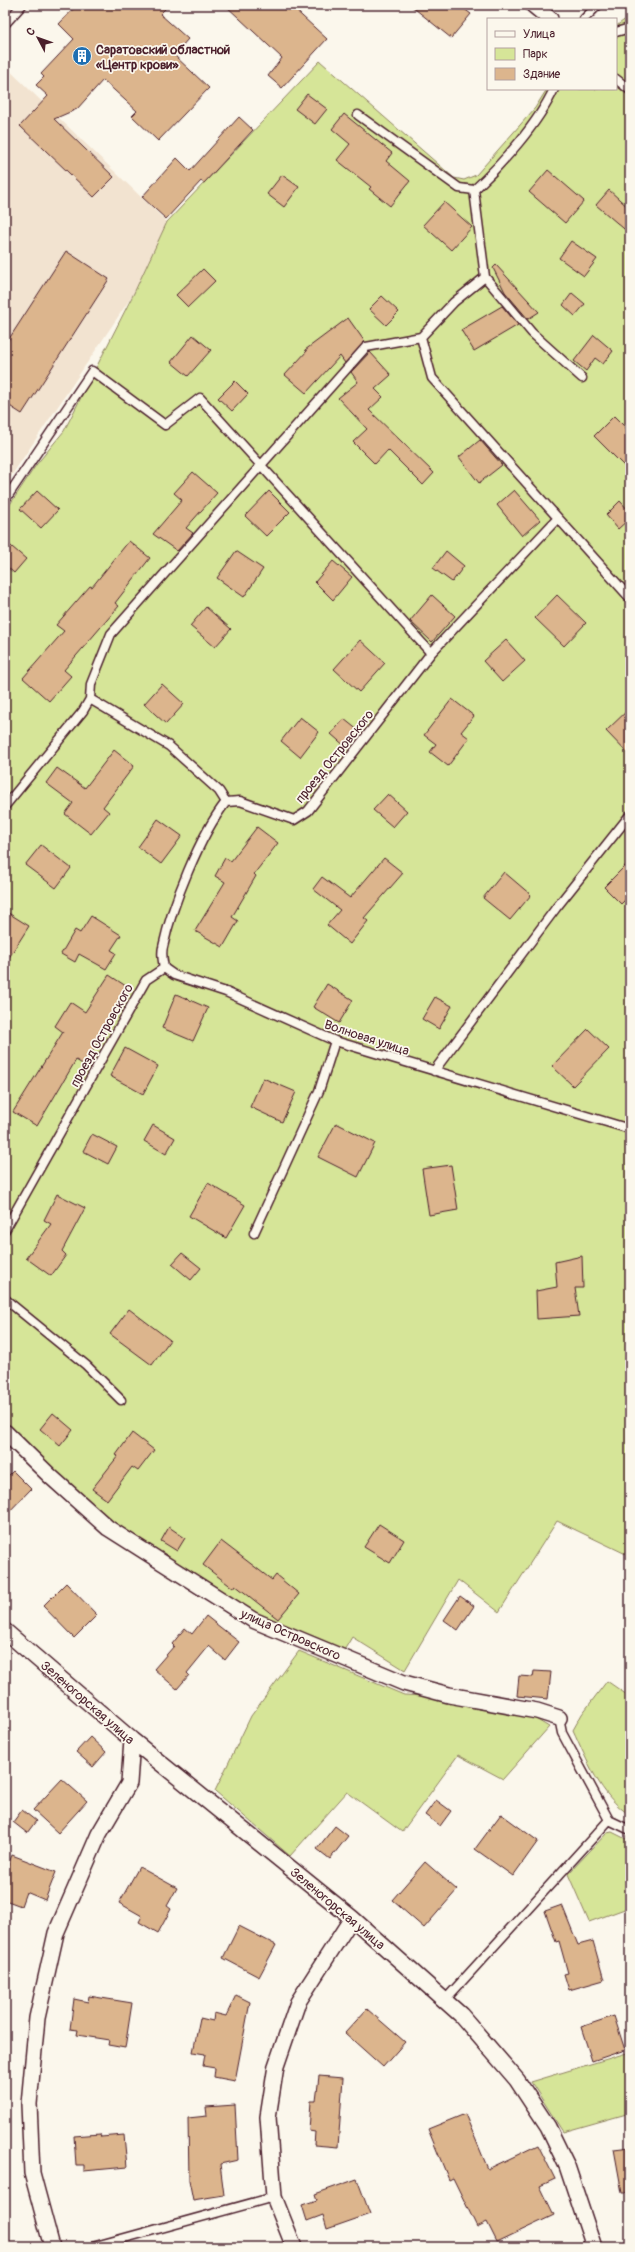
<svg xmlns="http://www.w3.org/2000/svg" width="635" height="2252" font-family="Pangolin,sans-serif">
	<rect width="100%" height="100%" fill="#fbf7ec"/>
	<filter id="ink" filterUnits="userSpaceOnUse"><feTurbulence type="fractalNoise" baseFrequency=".025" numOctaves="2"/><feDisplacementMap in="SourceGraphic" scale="8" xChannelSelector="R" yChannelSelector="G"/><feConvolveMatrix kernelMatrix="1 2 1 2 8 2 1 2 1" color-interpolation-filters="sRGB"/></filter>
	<g filter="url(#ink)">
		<path fill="#f2e3d0" d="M5 66 167 222 134 293 5 485Z"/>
		<path fill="#d6e598" stroke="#908262" d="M630 16V84L616 73V26Z
			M320 61 454 178 464 180 476 175 535 108 547 89H616V86L630 97V1556L557 1521 499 1612 458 1580 405 1670 352 1637 343 1652 286 1631 234 1602 127 1535 53 1470 5 1422V512L36 465 64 431 134 293 167 222Z
			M299 1651 404 1695 425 1696 534 1718 549 1727 503 1779 458 1755 402 1832 347 1792 290 1856 215 1791 251 1716Z
			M607 1681 630 1697V1815C600 1796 587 1760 573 1730L582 1714Z
			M612 1832 630 1841V1907L589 1922 568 1874 607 1833Z
			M630 2052V2113L563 2132 531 2082Z"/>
		<path fill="#dcb58d" stroke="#4a1f2b" d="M77 5H169L160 14 188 39 174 55 209 88 158 141 132 116 137 111 103 80 77 109 54 119 114 177 94 197 20 126 48 96 36 85 44 77 41 74 74 39 59 24Z
			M225 5H290L327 39 282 88 268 76 282 58Z
			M410 5H459L471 14 451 38Z
			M307 94 327 109 315 124 295 109Z
			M344 114 392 153 386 161 410 181 390 206 369 189 371 187 337 160 350 144 332 129Z
			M239 117 253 130 204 183 201 181 166 219 142 197 177 158 190 171Z
			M548 170 584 201 565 223 529 192Z
			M282 175 299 187 284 207 267 194Z
			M609 190 630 209V234L596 205Z
			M444 202 472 227 451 250 423 225Z
			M571 241 597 259 584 276 559 258Z
			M66 251 109 279 22 414 5 403V345Z
			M496 265 539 312 528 319 505 292 493 268Z
			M203 269 215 281 188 307 176 295Z
			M572 293 585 304 575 316 563 305Z
			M382 296 399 312 386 325 369 309Z
			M502 306 518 325 474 351 461 330Z
			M348 318 365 342 345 363 340 356 306 393 285 375 307 351 305 350Z
			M193 335 211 350 188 376 171 362Z
			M594 335 613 351 603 364 595 358 586 371 574 361Z
			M370 352 391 375 375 389 383 397 369 410 434 473 423 485 388 450 375 464 353 442 367 429 338 398 358 382 351 372Z
			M235 381 248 394 232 411 218 398Z
			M614 416 630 432V472L594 436Z
			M480 440 502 465 479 483 459 457Z
			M193 472 217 493 186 528 193 533 177 551 153 534 182 500 174 493Z
			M514 490 540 520 522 536 497 505Z
			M37 491 58 510 41 528 20 509Z
			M269 491 290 512 266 536 245 516Z
			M620 501 630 512V518L618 529 606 515Z
			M5 541 26 559 14 573 5 565Z
			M129 541 150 558 115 603 119 606 64 670 71 676 49 701 23 678 64 631 56 625 90 586 92 587Z
			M236 551 263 569 244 597 217 578Z
			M446 551 464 566 452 582 433 568Z
			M333 561 352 577 333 600 315 582Z
			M432 595 455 616 432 642 410 621Z
			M557 595 586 623 564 646 535 618Z
			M206 607 231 629 215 647 190 626Z
			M360 640 385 663 359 692 334 669Z
			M506 640 525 661 502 682 483 661Z
			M162 684 184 704 166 724 144 704Z
			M452 699 474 716 461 732 469 738 448 766 430 752 436 744 424 735Z
			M630 708V756L606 731Z
			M300 717 319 732 300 757 281 741Z
			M344 719 359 731 346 747 331 734Z
			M114 750 134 766 103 807 109 812 91 834 65 814 73 803 46 783 57 768 85 788Z
			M388 794 407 811 393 827 373 810Z
			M158 819 182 836 161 864 138 847Z
			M257 827 278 843 254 874 256 876 232 917 238 921 223 947 195 931 225 882 215 876 225 858 231 861Z
			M41 845 71 868 56 888 25 865Z
			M384 858 403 873 364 918 368 921 350 944 327 925 340 910 313 889 322 877 350 898Z
			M630 861V895L621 904 604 887Z
			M504 872 531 895 510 920 483 898Z
			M5 911 29 926 5 964Z
			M91 916 121 935 111 950 116 953 106 969 79 954 75 962 61 954 75 930 80 933Z
			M109 975 129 988 107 1021 109 1022 100 1035 102 1036 84 1065 76 1060 37 1126 13 1112 63 1032 55 1026 70 1002 85 1012Z
			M327 984 353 1000 339 1023 313 1007Z
			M176 994 208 1008 193 1041 162 1028Z
			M435 997 452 1006 439 1029 422 1019Z
			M588 1029 609 1049 573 1086 552 1066Z
			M125 1048 158 1066 143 1094 110 1076Z
			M263 1078 296 1092 282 1122 250 1107Z
			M336 1123 375 1143 358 1177 318 1157Z
			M153 1125 175 1138 166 1154 144 1141Z
			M92 1134 117 1147 108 1164 83 1151Z
			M451 1165 458 1210 429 1215 422 1169Z
			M208 1183 245 1205 226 1238 189 1216Z
			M57 1194 85 1208 62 1251 66 1255 51 1276 26 1258 51 1224 44 1220Z
			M182 1253 201 1268 191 1280 172 1264Z
			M582 1256 583 1288H575L579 1316 537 1319 536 1291 557 1287 555 1262Z
			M129 1309 170 1340 152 1365 110 1334Z
			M53 1413 73 1430 60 1446 40 1429Z
			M132 1433 154 1450 138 1471 132 1467 107 1500 92 1489 118 1456 116 1455Z
			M13 1471 31 1489 5 1516V1479Z
			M379 1524 404 1540 390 1563 364 1547Z
			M169 1527 185 1538 177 1551 161 1541Z
			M221 1541 272 1580 276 1575 299 1594 278 1619 235 1585 233 1588 203 1565Z
			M66 1583 97 1615 74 1638 43 1606Z
			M460 1596 474 1606 458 1630 444 1620Z
			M206 1616 239 1642 225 1660 209 1646 187 1673 189 1675 177 1689 154 1669 174 1646 172 1644 185 1628 192 1634Z
			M534 1671 551 1672 548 1699 517 1696 519 1676 533 1677Z
			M90 1737 106 1752 93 1767 76 1752Z
			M62 1779 87 1801 58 1833 33 1810Z
			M436 1800 451 1811 440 1826 425 1815Z
			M22 1810 36 1821 27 1833 13 1822Z
			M501 1814 538 1841 513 1876 475 1849Z
			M335 1826 348 1836 330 1859 317 1849Z
			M12 1855 56 1872 45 1900 26 1892 21 1906 5 1900V1873Z
			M425 1862 457 1890 424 1928 392 1900Z
			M139 1867 177 1888 167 1906 171 1909 158 1933 139 1922 142 1916 119 1903Z
			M562 1905 578 1945 593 1941 604 1980 569 1990 564 1974 568 1973 559 1941 556 1942 545 1911Z
			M239 1926 276 1945 259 1977 223 1958Z
			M236 1995 250 2002 235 2081 214 2077 215 2068 203 2066 205 2054 193 2052 200 2018 213 2021 214 2013 226 2016Z
			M89 1996 132 2003 125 2048 108 2045 109 2040 77 2035 78 2030 70 2029 74 1999 88 2002Z
			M367 2009 405 2042 383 2067 345 2033Z
			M614 2016 625 2050 592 2061 581 2027Z
			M319 2076 343 2078 338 2147 314 2145 315 2132 309 2131 311 2101H316Z
			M235 2105 238 2160 220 2164 224 2195 193 2200 189 2180 188 2118 207 2116 206 2107Z
			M465 2114 488 2169 538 2145 555 2179 540 2186 554 2215 497 2242 487 2222 477 2227 453 2178 449 2180 428 2129Z
			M100 2134 101 2137 124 2135 127 2167 84 2171V2165H76L74 2136Z
			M630 2147V2193H622L614 2149Z
			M357 2179 370 2214 327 2229 323 2215 307 2221 302 2205 317 2200 315 2194Z"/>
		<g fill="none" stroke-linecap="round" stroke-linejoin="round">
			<g stroke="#4a1f2b" stroke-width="11">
				<path id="service" d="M584 19 598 5
					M5 24 22 5
					M616 32 630 28
					M616 79 630 90
					M358 115 459 188 474 190
					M485 277 532 333 582 378
					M421 337 432 378 630 598
					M5 500 92 371 165 425 200 398 431 653
					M90 699 169 746 219 791 226 802
					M5 806 83 711 90 699 91 684 111 634 366 347 421 337 454 302 485 277 474 190C502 164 538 124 554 89
					M164 968C163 962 161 954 163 947 172 905 200 835 226 802L240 801 294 820 308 811 431 653 557 519
					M164 968 174 975 226 992 335 1041 630 1129
					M434 1071 556 908 630 815
					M5 1230 146 980 164 968
					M254 1233 319 1091 335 1041
					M5 1299 86 1365 121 1400
					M559 1718 562 1733 609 1820 630 1830
					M445 2000 609 1820
					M92 2247 274 2197"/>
			</g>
			<g stroke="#4a1f2b" stroke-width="18">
				<path id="minor" d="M533 5 550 19
					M5 1432 50 1476 108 1528 253 1620 404 1683 449 1695 537 1711 559 1718
					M5 1631 132 1740 352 1918 461 2015 517 2080 548 2127 567 2166 594 2247
					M52 2247 32 2173 29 2104 37 2018 56 1933 99 1834 129 1783 132 1740
					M294 2247 274 2197 268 2117 276 2066 298 2002 352 1918"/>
			</g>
			<use href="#service" stroke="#fbf7ec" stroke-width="8"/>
			<use href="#minor" stroke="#fbf7ec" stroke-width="15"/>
		</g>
	</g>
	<defs>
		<g id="building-disc" transform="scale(1)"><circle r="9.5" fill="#1f6fb2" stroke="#fbf7ec"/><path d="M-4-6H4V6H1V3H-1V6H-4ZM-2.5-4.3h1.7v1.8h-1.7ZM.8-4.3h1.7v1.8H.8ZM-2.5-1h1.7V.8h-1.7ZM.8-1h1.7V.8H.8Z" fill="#fff"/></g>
	</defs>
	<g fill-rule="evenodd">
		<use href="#building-disc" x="82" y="56"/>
	</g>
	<g text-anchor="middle" stroke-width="3.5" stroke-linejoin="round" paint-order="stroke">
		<g font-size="13" font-weight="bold" fill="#4a1f2b" stroke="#fbf7ec" text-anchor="start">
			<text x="96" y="54">Саратовский областной<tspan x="96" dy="15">«Центр крови»</tspan></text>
		</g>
		<g font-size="13" fill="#4a1f2b" stroke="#fbf7ec">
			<text transform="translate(334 756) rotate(-51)" y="5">проезд Островского</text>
			<text transform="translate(101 1035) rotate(-61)" y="5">проезд Островского</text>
			<text transform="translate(367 1037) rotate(18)" y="5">Волновая улица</text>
			<text transform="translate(291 1634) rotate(24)" y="5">улица Островского</text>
			<text transform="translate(88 1702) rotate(41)" y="5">Зеленогорская улица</text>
			<text transform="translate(338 1908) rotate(40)" y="5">Зеленогорская улица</text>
		</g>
	</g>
	<rect width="635" height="2252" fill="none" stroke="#fbf7ec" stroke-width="20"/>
	<rect x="10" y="10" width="615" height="2232" fill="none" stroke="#4a1f2b" stroke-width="1.5" filter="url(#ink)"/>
	<rect x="487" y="18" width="130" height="72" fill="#fbf7ec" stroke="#b4a19f"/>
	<rect x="495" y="31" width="20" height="6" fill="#fbf7ec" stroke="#b4a19f"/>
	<text x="523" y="38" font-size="12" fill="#4a1f2b">Улица</text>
	<rect x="495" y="48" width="20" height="12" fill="#d6e598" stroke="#b4a19f"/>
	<text x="523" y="58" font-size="12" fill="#4a1f2b">Парк</text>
	<rect x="495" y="68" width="20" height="12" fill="#dcb58d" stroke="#b4a19f"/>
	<text x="523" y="78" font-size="12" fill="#4a1f2b">Здание</text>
	<g transform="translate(38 38) rotate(311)" stroke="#fbf7ec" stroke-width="3" paint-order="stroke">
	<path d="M0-3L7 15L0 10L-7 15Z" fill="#4a1f2b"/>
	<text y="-6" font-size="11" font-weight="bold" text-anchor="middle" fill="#4a1f2b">С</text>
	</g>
</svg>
